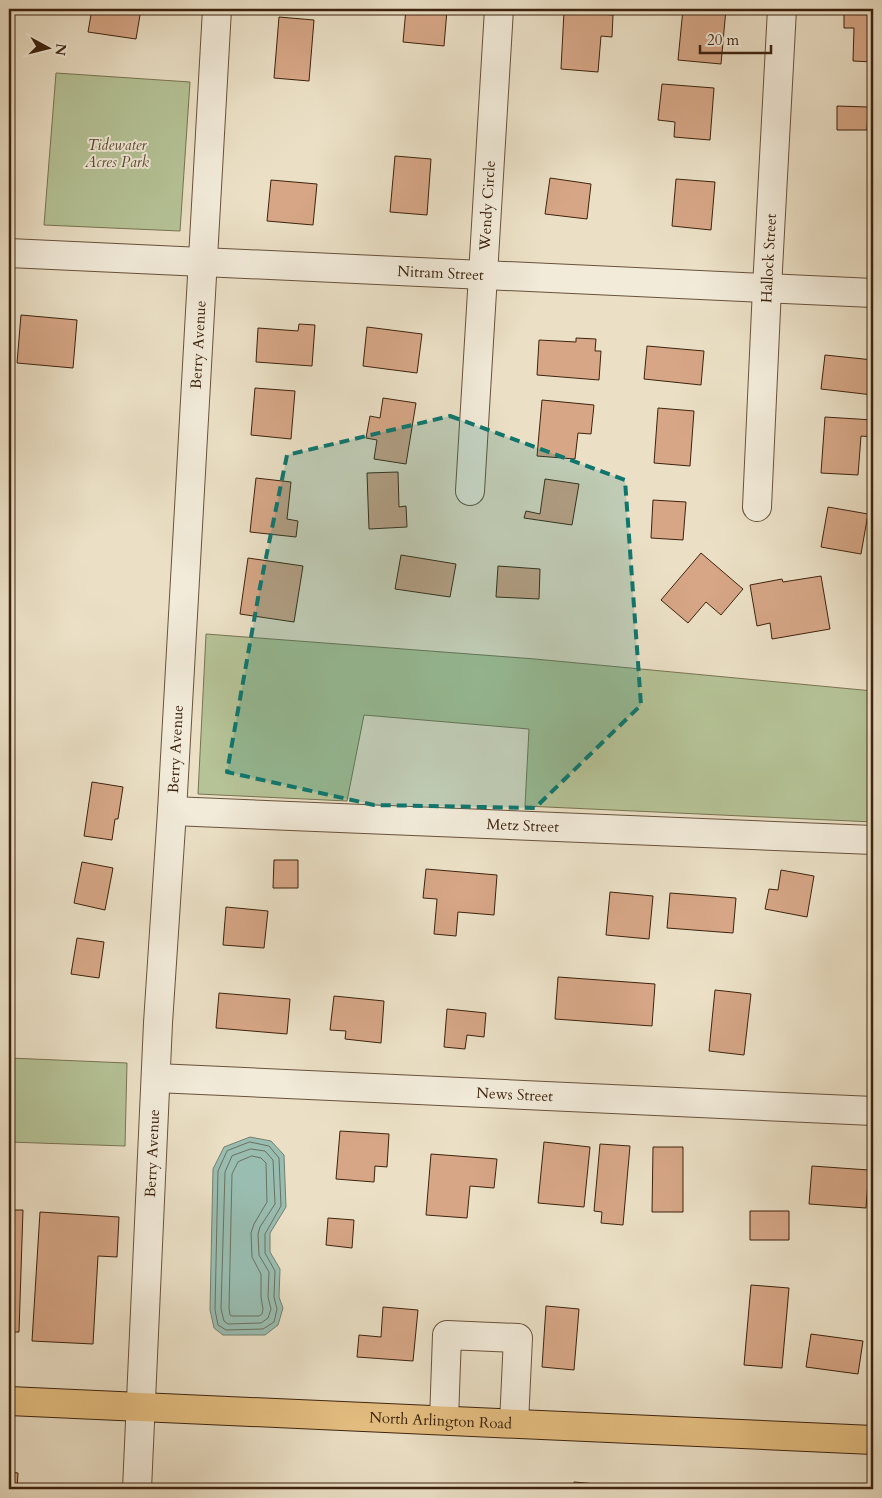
<svg xmlns="http://www.w3.org/2000/svg" width="882" height="1498" font-family="Cardo,serif">
	<rect width="100%" height="100%" fill="#ebe0c6"/>
	<filter id="stains"><feTurbulence type="fractalNoise" baseFrequency=".004" numOctaves="4"/><feColorMatrix values="0 0 0 0 .2 0 0 0 0 .09 0 0 0 0 .02 0 0 0 .5 -.17"/></filter>
	<radialGradient id="worn" r=".72"><stop offset=".6" stop-color="#630" stop-opacity="0"/><stop offset="1" stop-color="#630" stop-opacity=".3"/></radialGradient>
	<path fill="#b5c397" stroke="#797352" d="M56 73 190 82 180 231 44 225Z
		M206 634 535 659 873 691V822L525 806 529 729 364 715 347 801 198 794Z
		M9 1058 127 1063 125 1146 9 1142Z"/>
	<path fill="#99bdb1" stroke="#747f6f" d="M250 1137 271 1141 284 1155 286 1207 270 1233V1252L280 1269 279 1297 283 1308 278 1325 265 1335H223L214 1328 210 1310 213 1169 224 1147Z"/>
	<g fill="none" stroke-linecap="round" stroke-linejoin="round">
		<path stroke="#6b705f" stroke-width="1" d="M250 1142 269 1146 279 1158 281 1206 265 1234V1253L275 1271 274 1297 277 1309 274 1322 263 1329 226 1330 218 1325 215 1310 218 1171 227 1151Z
			M251 1149 265 1151 273 1160 275 1204 260 1227 258 1234 259 1255 269 1272 268 1297 271 1309 268 1318 261 1323 228 1324 224 1321 221 1309 225 1172 232 1156Z
			M252 1156 261 1158 266 1163 267 1202 254 1224 251 1233 252 1257 261 1274V1297L263 1309 262 1314 259 1316H232L230 1315 229 1308 232 1174 238 1162Z"/>
	</g>
	<path fill="#d6a686" stroke="#3d230d" d="M92 9H141L136 39 88 32Z
		M406 9H440L447 10 444 46 403 42Z
		M683 9H726L721 64 678 60Z
		M564 11 613 15 612 37 601 36 598 72 561 69Z
		M844 12 873 13V62L853 61 854 28H844Z
		M279 17 314 20 309 81 274 78Z
		M662 84 714 88 710 140 674 137 675 122 658 120Z
		M837 106 868 107 867 130H837Z
		M395 156 431 159 427 215 390 212Z
		M550 178 591 184 587 219 545 214Z
		M676 179 715 182 711 230 672 226Z
		M271 180 317 184 313 225 267 221Z
		M21 315 77 320 73 368 17 363Z
		M299 324 315 325 312 366 256 362 258 328 298 331Z
		M367 327 422 334 417 373 363 366Z
		M576 338 596 339 595 351H601L599 380 537 375 539 340 576 342Z
		M647 346 704 351 701 385 644 379Z
		M825 355 873 360V395L821 389Z
		M255 388 295 391 291 439 251 435Z
		M383 398 416 403 406 464 374 459 377 440 366 438 370 416 380 418Z
		M542 400 594 405 591 434 578 433 575 459 537 456Z
		M658 408 694 411 690 466 654 463Z
		M825 417 873 420V437L861 436 858 475 821 473Z
		M398 472 399 507 406 506 407 527 369 529 367 473Z
		M256 478 291 482 287 519 298 521 296 537 250 532Z
		M545 479 579 484 572 525 524 518 526 511 540 514Z
		M653 500 686 502 683 540 651 538Z
		M828 507 868 514 861 554 821 547Z
		M701 553 743 589 721 615 706 602 688 623 661 600Z
		M401 555 456 564 450 597 395 589Z
		M248 558 303 566 294 622 240 614Z
		M498 566 540 569 539 599 496 597Z
		M821 576 830 629 772 639 770 623 757 626 750 585 782 579 783 582Z
		M92 782 123 787 118 819H115L112 840 84 836Z
		M274 860H298V888H273Z
		M82 862 113 868 105 910 74 903Z
		M426 869 497 875 494 915 458 912 456 936 434 934 437 899 423 898Z
		M781 870 814 876 807 917 765 909 769 889 778 890Z
		M610 892 653 896 649 939 606 935Z
		M670 893 736 898 733 933 667 928Z
		M226 907 268 911 264 948 223 945Z
		M77 938 104 942 99 978 71 974Z
		M558 977 655 984 652 1026 555 1019Z
		M715 990 751 994 744 1055 709 1051Z
		M219 993 290 999 287 1034 216 1028Z
		M334 996 384 1001 381 1043 345 1039 346 1031 330 1030Z
		M447 1009 486 1013 484 1037 467 1035 465 1049 444 1047Z
		M340 1131 389 1134 387 1167 375 1166 374 1182 336 1179Z
		M544 1142 590 1147 584 1207 538 1203Z
		M600 1144 630 1146 623 1225 601 1223 602 1212 594 1211Z
		M653 1147H683V1212H652Z
		M431 1154 497 1159 494 1188 470 1186 467 1218 426 1215Z
		M812 1166 869 1170 866 1208 809 1204Z
		M9 1210H23L19 1332H9Z
		M750 1211H789V1240H750Z
		M40 1212 119 1217 117 1257 98 1256 93 1344 32 1341Z
		M328 1218 354 1220 352 1248 326 1245Z
		M751 1285 789 1288 782 1368 744 1365Z
		M546 1306 579 1309 574 1370 542 1367Z
		M383 1307 418 1310 413 1361 357 1357 359 1335 381 1337Z
		M811 1334 863 1341 858 1374 806 1367Z
		M9 1472 18 1473 17 1489H9Z
		M574 1482 620 1486V1489H573Z"/>
	<g fill="none" stroke-linecap="round" stroke-linejoin="round">
		<g stroke="#68523b" stroke-width="30">
			<g id="minor">
				<path id="s1" d="M9 253 873 293"/>
				<path id="s2" d="M470 491 499 9"/>
				<path id="s3" d="M757 507 767 288 782 9"/>
				<path id="s4" d="M172 811 873 840"/>
				<path id="s5" d="M156 1078 873 1111"/>
				<path d="M444 1420 447 1335 518 1338 514 1423"/>
				<path id="s6" d="M137 1489 158 1023 172 811 217 9"/>
			</g>
		</g>
		<g stroke="#3d230d" stroke-width="30">
			<g id="major">
				<path id="s7" d="M9 1401 873 1440"/>
			</g>
		</g>
		<use href="#minor" stroke="#f2ebda" stroke-width="28"/>
		<use href="#major" stroke="#e6c083" stroke-width="28"/>
	</g>
	<path fill="#0f766e" fill-opacity="0.2" stroke="#0f766e" stroke-width="4" stroke-dasharray="10 6" stroke-linejoin="round" d="M450 416 625 480 641 705 535 808 374 805 227 772 260 587 287 455Z"/>
	<g text-anchor="middle" stroke-width="4" stroke-linejoin="round" paint-order="stroke">
		<g font-size="15" font-style="italic" fill="#5b4b30" stroke="#f2ebda">
			<text x="117" y="150">Tidewater<tspan x="117" dy="17">Acres Park</tspan></text>
		</g>
		<g font-size="15" fill="#3d230d" stroke="#f2ebda">
			<text dy="5" stroke="none"><textPath href="#s2" startOffset="286">Wendy Circle</textPath></text>
			<text dy="5" stroke="none"><textPath href="#s3" startOffset="249">Hallock Street</textPath></text>
			<text dy="5" stroke="none"><textPath href="#s1" startOffset="432">Nitram Street</textPath></text>
			<text dy="5" stroke="none"><textPath href="#s6" startOffset="1146">Berry Avenue</textPath></text>
			<text dy="5" stroke="none"><textPath href="#s6" startOffset="741">Berry Avenue</textPath></text>
			<text dy="5" stroke="none"><textPath href="#s4" startOffset="351">Metz Street</textPath></text>
			<text dy="5" stroke="none"><textPath href="#s5" startOffset="359">News Street</textPath></text>
			<text dy="5" stroke="none"><textPath href="#s6" startOffset="336">Berry Avenue</textPath></text>
			<text dy="5" stroke="none"><textPath href="#s7" startOffset="432">North Arlington Road</textPath></text>
		</g>
	</g>
	<rect width="882" height="1498" fill="none" stroke="#ebe0c6" stroke-width="30"/>
	<rect x="10" y="10" width="862" height="1478" fill="none" stroke="#3d230d" stroke-width="2.5"/>
	<rect x="15" y="15" width="852" height="1468" fill="none" stroke="#3d230d"/>
	<g transform="translate(48 48) rotate(97)" stroke="#f2ebda" stroke-width="4" paint-order="stroke">
	<path d="M0-4L9 19L0 12L-9 19Z" fill="#3d230d"/>
	<text y="-8" font-size="14" font-weight="bold" text-anchor="middle" fill="#3d230d">N</text>
	</g>
	<path d="M700 45v8h71v-8" fill="none" stroke="#3d230d" stroke-width="2.5"/>
	<text x="707" y="45" font-size="15" fill="#3d230d" stroke="#f2ebda" stroke-width="4" paint-order="stroke">20 m</text>
	<rect width="100%" height="100%" filter="url(#stains)"/>
	<rect width="100%" height="100%" fill="url(#worn)"/>
</svg>
